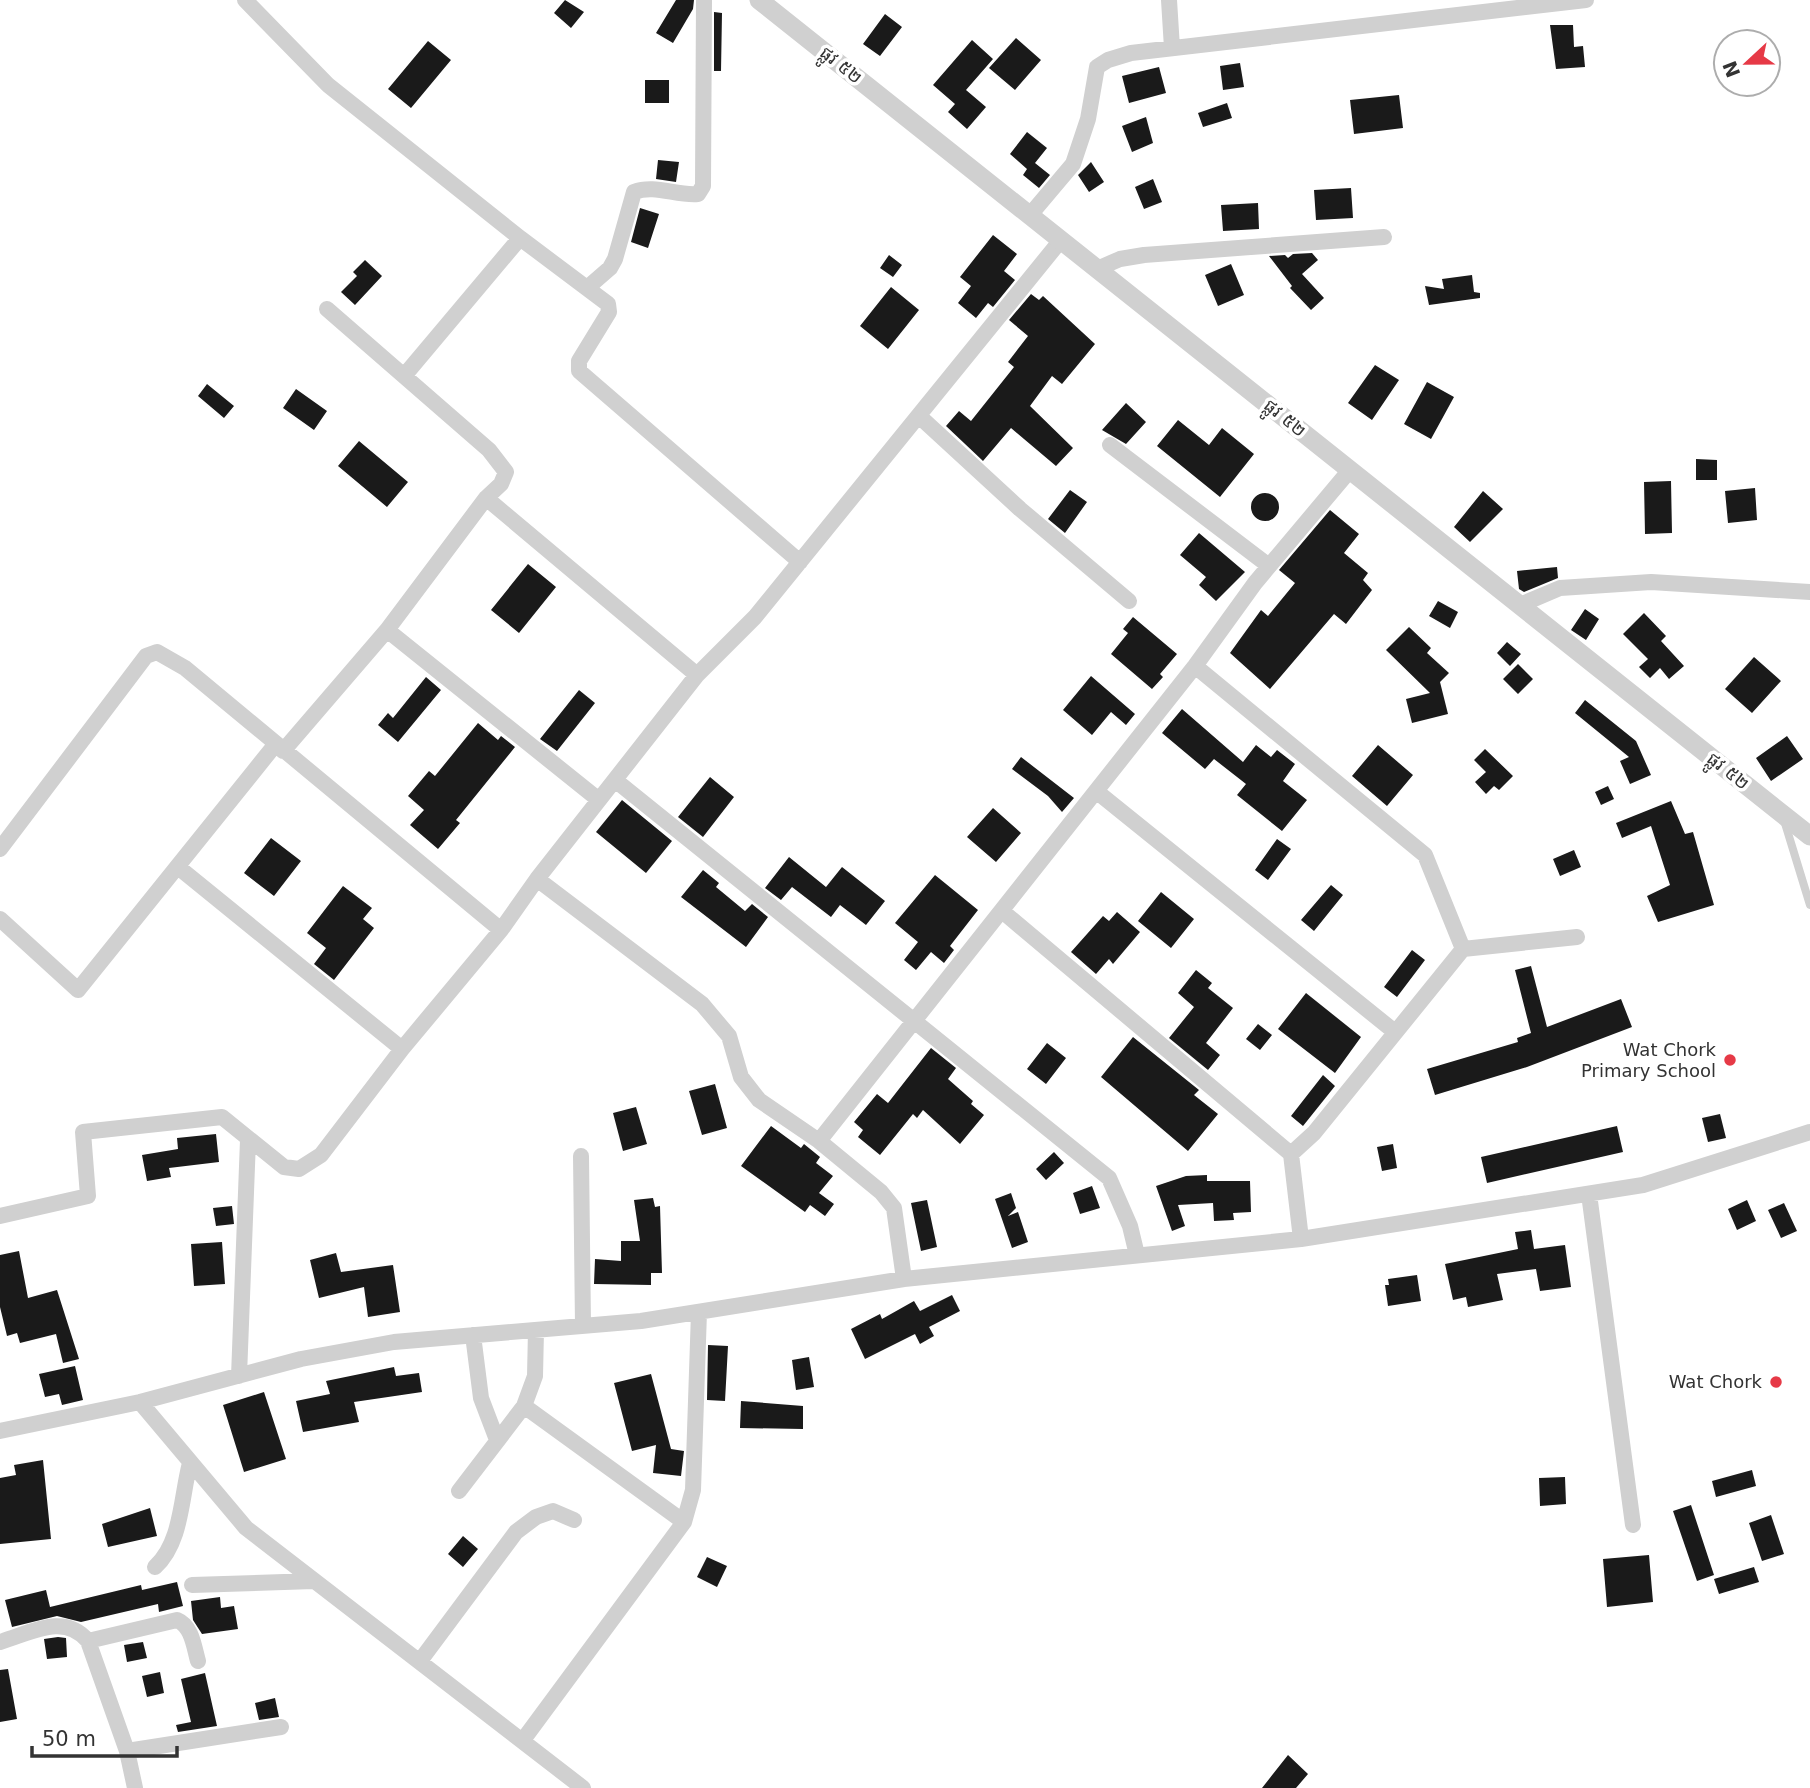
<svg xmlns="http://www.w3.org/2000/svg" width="1810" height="1788" font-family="'DejaVu Sans','Noto Sans Khmer',sans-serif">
	<rect width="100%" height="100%" fill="#fff"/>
	<path fill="#1a1a1a" d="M565 0 584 12 571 28 554 13Z
		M676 0H694L693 9 673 43 656 33Z
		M714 12 722 13 721 71H714Z
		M885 14 902 27 880 56 863 44Z
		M1550 25H1573L1574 47 1583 46 1585 67 1556 69Z
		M1016 38 1041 60 1015 90 989 68Z
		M972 40 993 59 966 90 986 107 967 129 948 112 955 104 933 85Z
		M428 41 451 60 411 108 388 89Z
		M1240 63 1244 87 1223 90 1220 66Z
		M1159 67 1166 93 1129 103 1122 76Z
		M645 80H669V103H645Z
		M1399 95 1403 128 1354 134 1350 100Z
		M1227 103 1232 118 1203 127 1198 113Z
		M1146 117 1153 143 1132 152 1122 126Z
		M1027 132 1047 148 1035 163 1050 175 1039 188 1023 175 1027 169 1010 154Z
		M658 160 679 162 676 182 656 179Z
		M1091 162 1104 182 1089 192 1078 175Z
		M1153 179 1162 202 1144 209 1135 187Z
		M1351 188 1353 218 1316 220 1314 190Z
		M1258 203 1259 229 1223 231 1221 205Z
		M640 208 659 214 648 248 631 242Z
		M993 235 1017 254 1004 271 1015 280 993 307 988 303 976 318 958 303 971 286 960 277Z
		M1312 253 1318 260 1302 274 1324 298 1311 310 1290 288 1292 286 1269 256 1285 255 1288 258 1293 254Z
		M889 255 902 265 893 277 880 268Z
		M365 260 382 276 355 305 341 292 357 276 353 272Z
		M1231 264 1244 295 1218 306 1205 275Z
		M1472 275 1474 292 1480 293V298L1429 305 1425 286 1444 289 1442 279Z
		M891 287 919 310 888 349 860 326Z
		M1031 294 1039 300 1043 296 1095 344 1062 384 1052 376 1030 406 1073 448 1056 466 1011 428 983 461 946 426 959 411 971 421 1014 367 1008 362 1028 336 1009 320Z
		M1375 365 1399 380 1372 420 1348 403Z
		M1427 382 1454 397 1431 439 1404 424Z
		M207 384 234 406 224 418 198 396Z
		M296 389 327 411 314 430 283 408Z
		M1126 403 1146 422 1126 444 1102 430Z
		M1178 420 1209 445 1222 428 1254 454 1220 497 1157 446Z
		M359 441 408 482 387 507 338 466Z
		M1696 459 1717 460V480H1696Z
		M1671 481 1672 533 1645 534 1644 482Z
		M1755 488 1757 520 1728 523 1725 491Z
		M1070 490 1087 502 1065 533 1048 519Z
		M1483 491 1503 509 1470 542 1454 527Z
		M1251 507a14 14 0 1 1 28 0a14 14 0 1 1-28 0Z
		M1330 510 1359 534 1344 553 1368 573 1363 580 1372 590 1346 624 1334 614 1270 689 1230 653 1261 610 1268 616 1295 583 1279 570Z
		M1199 533 1245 572 1216 601 1199 585 1206 577 1180 555Z
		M528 564 556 587 519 633 491 610Z
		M1557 567 1558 578 1524 592 1519 589 1517 571Z
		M1438 601 1458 612 1450 628 1429 616Z
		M1585 609 1599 619 1586 640 1571 630Z
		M1644 613 1666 636 1661 641 1684 666 1669 679 1660 668 1650 678 1639 667 1648 659 1623 634Z
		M1133 617 1177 654 1160 674 1163 677 1152 689 1111 654 1128 633 1123 629Z
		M1409 627 1431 648 1427 653 1449 673 1440 682 1448 714 1412 723 1406 699 1430 693 1386 650Z
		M1507 642 1521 654 1510 666 1497 653Z
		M1754 657 1781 681 1752 713 1725 689Z
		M1518 664 1533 679 1518 694 1503 679Z
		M1091 676 1135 714 1126 725 1111 712 1092 735 1063 710Z
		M426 677 441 690 398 742 378 725 388 713 393 718Z
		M579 690 595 703 557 751 540 739Z
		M1585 700 1636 741 1651 775 1630 784 1620 761 1629 757 1575 713Z
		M1182 709 1243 762 1256 745 1271 757 1277 750 1295 764 1283 781 1307 800 1282 831 1237 795 1246 784 1214 759 1205 769 1162 733Z
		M478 723 498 740 501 736 515 747 456 820 460 823 438 849 410 825 424 810 408 796 429 771 435 776Z
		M1787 736 1803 759 1771 781 1756 758Z
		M1378 745 1413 775 1387 806 1352 776Z
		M1485 749 1513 776 1499 790 1494 786 1486 794 1475 782 1486 772 1474 760Z
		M1021 757 1074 798 1062 812 1048 796 1012 769Z
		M710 777 734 797 703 837 678 817Z
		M1608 786 1614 799 1601 805 1595 792Z
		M622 800 672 841 646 873 596 832Z
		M1671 801 1685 834 1693 832 1714 905 1658 922 1647 896 1670 885 1651 826 1622 838 1616 823Z
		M993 808 1021 833 996 862 967 837Z
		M271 838 301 861 274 896 244 873Z
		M1277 839 1291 849 1268 880 1255 870Z
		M1574 850 1581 867 1560 876 1553 859Z
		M789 857 826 887 842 867 885 901 866 925 840 905 831 917 792 887 781 900 765 888Z
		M703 870 719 883 716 887 745 911 752 904 768 917 746 947 681 897Z
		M935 875 978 910 950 946 954 950 944 963 931 952 916 970 904 960 918 942 895 923Z
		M1331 885 1343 895 1314 931 1301 920Z
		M343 886 372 908 363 919 374 928 334 980 314 964 326 948 307 933Z
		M1161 892 1194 919 1171 948 1138 921Z
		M1117 912 1140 932 1113 964 1109 959 1096 974 1071 952 1103 916 1109 921Z
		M1412 950 1425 960 1397 997 1384 987Z
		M1531 966 1547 1027 1621 999 1632 1027 1527 1067 1435 1095 1427 1069 1518 1042 1517 1038 1531 1033 1515 970Z
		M1196 970 1212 983 1208 988 1233 1008 1206 1043 1220 1055 1208 1070 1169 1038 1194 1007 1178 993Z
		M1306 993 1361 1037 1335 1073 1278 1029Z
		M1258 1024 1272 1035 1260 1050 1246 1039Z
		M1133 1037 1199 1090 1194 1095 1218 1114 1188 1151 1101 1077Z
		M1047 1043 1066 1058 1046 1084 1027 1069Z
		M931 1048 956 1068 948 1079 973 1101 971 1104 984 1115 960 1144 923 1110 917 1118 913 1114 880 1155 858 1137 863 1130 854 1122 877 1094 888 1103Z
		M1323 1075 1335 1086 1303 1126 1291 1116Z
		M715 1084 727 1128 702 1135 689 1091Z
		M636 1107 647 1144 623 1151 613 1113Z
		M1720 1114 1726 1138 1708 1142 1702 1118Z
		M771 1126 801 1148 804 1144 820 1157 816 1163 833 1176 819 1193 834 1204 825 1216 810 1205 805 1212 741 1166Z
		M1617 1126 1623 1152 1487 1183 1481 1157Z
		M216 1134 219 1162 169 1168 171 1177 147 1181 142 1155 178 1149 177 1138Z
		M1393 1144 1397 1168 1382 1171 1377 1147Z
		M1054 1152 1064 1163 1046 1180 1036 1169Z
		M1207 1175V1181H1250L1251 1212 1233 1213 1234 1220 1214 1221 1213 1203 1178 1205 1185 1226 1172 1231 1156 1186 1186 1176Z
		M1092 1186 1100 1208 1080 1214 1073 1193Z
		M1011 1193 1016 1208 1008 1216 1018 1212 1028 1242 1012 1248 995 1199Z
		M653 1198 655 1207 660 1206 662 1273H651V1285L594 1284 595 1259 621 1261V1241H640L634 1200Z
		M927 1200 937 1247 921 1251 911 1203Z
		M1747 1200 1756 1221 1737 1230 1728 1209Z
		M1784 1203 1797 1231 1781 1238 1768 1210Z
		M232 1206 234 1224 216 1226 213 1208Z
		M1531 1230 1534 1249 1565 1245 1571 1287 1540 1291 1536 1269 1497 1274 1503 1300 1468 1307 1466 1297 1453 1300 1445 1264 1518 1249 1515 1232Z
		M222 1242 225 1284 194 1286 191 1244Z
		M19 1251 28 1298 57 1290 79 1359 63 1363 56 1334 20 1343 17 1333 7 1336 0 1307V1255Z
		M336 1253 341 1272 393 1265 400 1312 368 1317 364 1287 319 1298 310 1260Z
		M1417 1275 1421 1301 1388 1306 1385 1285H1389L1388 1279Z
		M952 1295 960 1311 929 1327 934 1336 920 1344 915 1334 865 1359 851 1329 880 1314 882 1319 914 1301 920 1311Z
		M708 1345 728 1346 725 1401 707 1400Z
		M809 1357 814 1387 796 1390 792 1360Z
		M75 1366 83 1400 62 1405 59 1394 45 1397 39 1374Z
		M394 1367 396 1376 419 1373 422 1392 354 1402 359 1422 303 1432 296 1401 330 1394 326 1381Z
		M651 1374 671 1449 684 1451 681 1476 653 1473 656 1445 632 1451 614 1383Z
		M264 1392 286 1459 244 1472 223 1405Z
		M741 1401 803 1406V1429L740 1428Z
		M43 1460 51 1539 0 1544V1478L16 1475 14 1465Z
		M1752 1470 1756 1486 1716 1497 1712 1481Z
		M1565 1477 1566 1504 1540 1506 1539 1478Z
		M1691 1505 1714 1575 1697 1581 1673 1511Z
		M150 1508 157 1536 108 1547 102 1524Z
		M1771 1515 1784 1554 1762 1561 1749 1523Z
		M463 1536 478 1549 463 1567 448 1554Z
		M1649 1555 1653 1602 1607 1607 1603 1559Z
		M707 1557 727 1566 717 1587 697 1577Z
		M1754 1567 1759 1582 1719 1594 1714 1579Z
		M177 1582 183 1606 159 1612 158 1604 81 1622 57 1616 12 1627 5 1600 46 1590 50 1607 141 1585 142 1590Z
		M220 1597 221 1608 234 1606 238 1629 202 1634 193 1620 191 1601Z
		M58 1637 66 1638 67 1657 47 1659 44 1639Z
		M143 1642 147 1658 127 1662 124 1645Z
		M8 1669 17 1719 0 1722V1670Z
		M160 1672 164 1693 147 1697 142 1676Z
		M205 1673 217 1726 178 1732 176 1725 191 1722 181 1679Z
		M275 1698 279 1717 259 1720 255 1703Z
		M1288 1755 1308 1774 1296 1788H1262Z"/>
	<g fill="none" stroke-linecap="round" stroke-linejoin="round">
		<path stroke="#d0d0d0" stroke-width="8" d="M1784 820 1810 905"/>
		<path stroke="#d0d0d0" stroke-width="16" d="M245 0 328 85 520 238 404 376
			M1169 0 1172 48
			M1030 215 1073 164 1088 119 1097 67 1108 60 1131 53 1586 0
			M520 238 608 304 609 312 579 361V371L800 562
			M1097 269 1120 259 1144 255 1384 237
			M587 288 610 268 615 259 634 192C655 184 676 196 698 194L703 186 704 0
			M919 416 1020 509 1129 601
			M1110 445 1269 566
			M486 498 697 675
			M1520 605 1560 588 1651 582 1810 592
			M387 630 599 800
			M1195 666 1425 855 1463 949
			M283 751 387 630 486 498 501 484 506 472 489 450 327 309
			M615 780 1109 1178 1130 1226 1137 1255
			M1096 791 1395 1032
			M0 849 146 656 157 652 185 668 501 930
			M178 867 402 1049
			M537 879 702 1004 729 1036 741 1077 759 1100 819 1141 881 1192 894 1208 904 1279
			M1002 911 1291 1154 1301 1239
			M0 919 78 990 275 745
			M1463 949 1577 937
			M819 1141 1195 666 1255 583 1350 470
			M1291 1154 1314 1133 1463 949
			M581 1156 583 1326
			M1589 1194 1633 1525
			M0 1216 88 1196 83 1132 222 1117 284 1167 299 1169 321 1155 402 1049 501 930 537 879 697 675 755 617 1061 240
			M473 1335 481 1398 497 1440
			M239 1376 248 1140
			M140 1402 246 1528 583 1788
			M524 1406 684 1522
			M0 1431 140 1402 301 1359 394 1342 641 1321 904 1279 1301 1239 1643 1185 1810 1132
			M459 1491 524 1406 535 1376 536 1330
			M155 1567C182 1543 181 1496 190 1463
			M192 1585 314 1581
			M88 1641 177 1620C192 1626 194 1647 198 1661
			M0 1642C31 1633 64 1612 88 1641L127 1751 135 1788
			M420 1661 516 1532 536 1517 553 1511 574 1520
			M523 1740 684 1522 693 1490 699 1312
			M127 1751 281 1727"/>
		<path stroke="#d0d0d0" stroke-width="19" d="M759 0 1810 836"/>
	</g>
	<g fill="#e63946" stroke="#fff" stroke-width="2.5">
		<circle cx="1730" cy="1060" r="7"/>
		<circle cx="1776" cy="1382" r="7"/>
	</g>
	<g text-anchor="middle" stroke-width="7" stroke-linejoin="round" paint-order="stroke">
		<g font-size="18" fill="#333" stroke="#fff">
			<text transform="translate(841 65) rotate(38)" y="6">ផ្លូវ ៥២</text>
			<text transform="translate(1285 418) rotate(39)" y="6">ផ្លូវ ៥២</text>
			<text transform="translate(1728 771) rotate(38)" y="6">ផ្លូវ ៥២</text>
		</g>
		<g font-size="18" fill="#333" stroke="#fff" text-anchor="end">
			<text x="1716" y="1056">Wat Chork<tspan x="1716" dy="21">Primary School</tspan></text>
			<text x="1762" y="1388">Wat Chork</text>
		</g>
	</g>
	<g transform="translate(1747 63) rotate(248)"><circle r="33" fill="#ffffff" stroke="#adadad" stroke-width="2"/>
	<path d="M0-5L12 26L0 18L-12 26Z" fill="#e63946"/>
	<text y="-10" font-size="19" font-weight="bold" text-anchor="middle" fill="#333333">N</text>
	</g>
	<path d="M32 1746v10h145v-10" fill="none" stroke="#333333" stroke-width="3.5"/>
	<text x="42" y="1746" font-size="21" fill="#333333" stroke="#ffffff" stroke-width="5" paint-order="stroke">50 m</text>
</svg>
